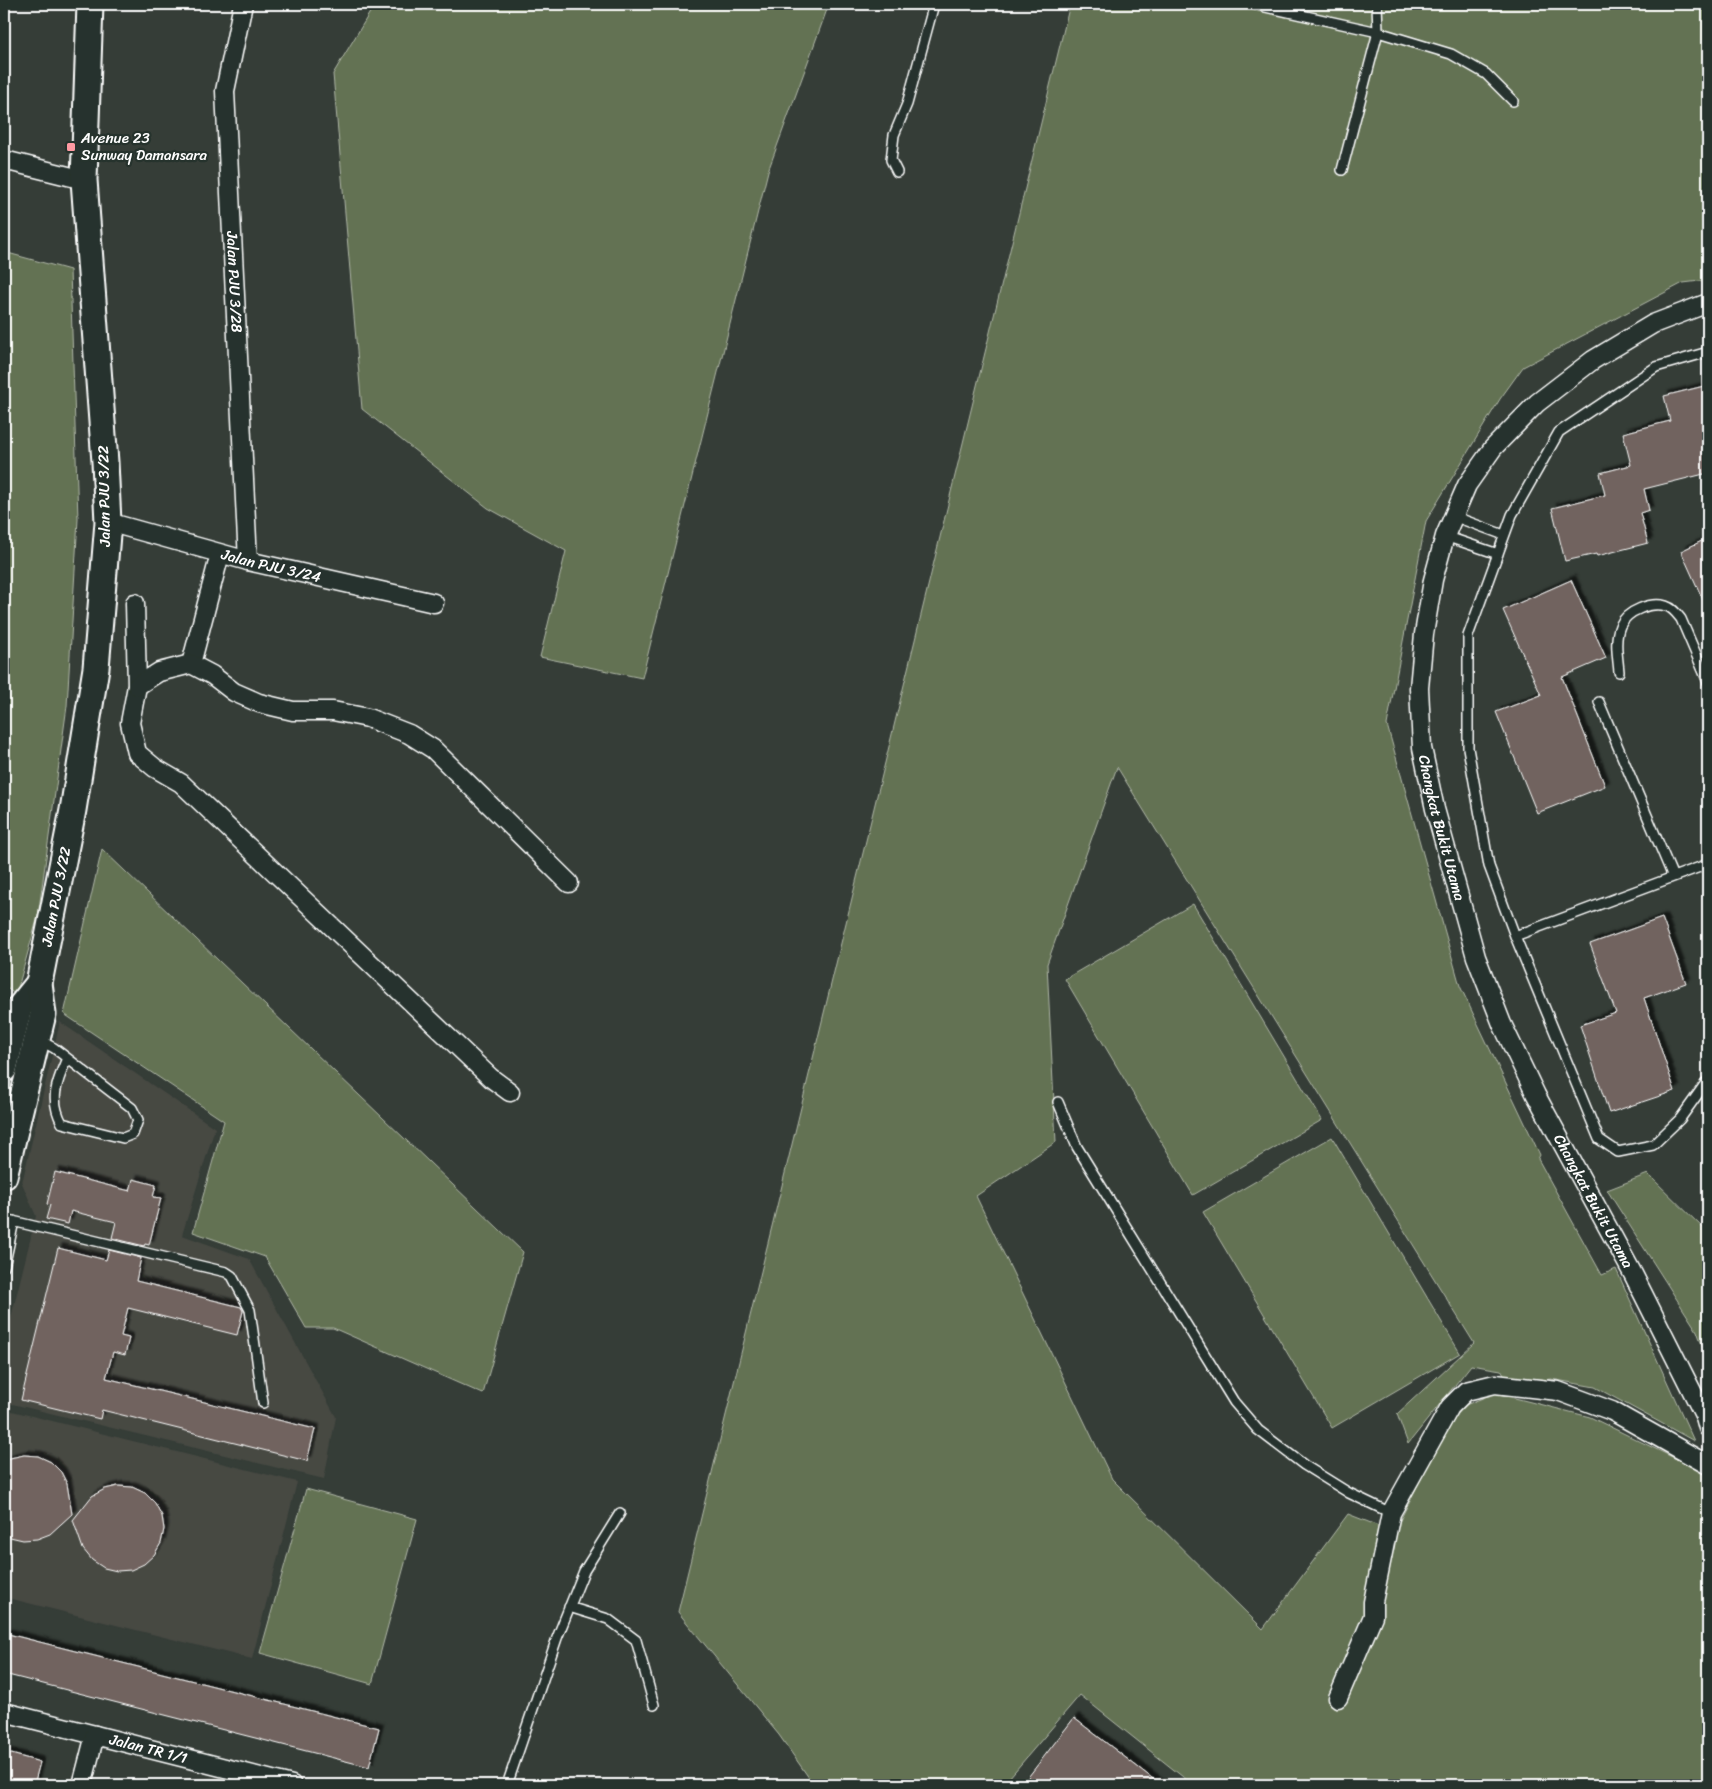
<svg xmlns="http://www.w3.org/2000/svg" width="1712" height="1789" font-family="Sriracha,sans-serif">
	<defs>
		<filter id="shadow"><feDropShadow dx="4.5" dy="-4.5" stdDeviation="1" flood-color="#0009"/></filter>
	</defs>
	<rect width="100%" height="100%" fill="#353d37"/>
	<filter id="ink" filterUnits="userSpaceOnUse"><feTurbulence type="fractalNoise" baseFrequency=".02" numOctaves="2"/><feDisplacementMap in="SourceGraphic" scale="10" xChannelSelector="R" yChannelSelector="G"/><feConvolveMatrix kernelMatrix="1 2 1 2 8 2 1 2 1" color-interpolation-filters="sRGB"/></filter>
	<g filter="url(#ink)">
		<path fill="#474943" d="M60 1022 215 1128 182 1235 249 1259 336 1417 324 1479 4 1402V1336L7 1334 36 1216 22 1183Z
			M4 1409 297 1482 252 1659 4 1597Z"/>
		<path fill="#637253" stroke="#b1b8a9" d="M375 4H829L768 171 642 678 540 657 566 551 488 508 362 409 333 74Z
			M1070 4H1708V280L1683 283 1523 367 1500 399 1426 521 1387 725 1460 986 1540 1155 1538 1159 1602 1275 1616 1269 1694 1441 1595 1387 1551 1379 1509 1384 1501 1370 1471 1365 1408 1444 1397 1414 1474 1343 1117 767 1047 964 1056 1142 976 1196 1112 1479 1263 1629 1348 1514 1394 1532 1437 1447 1463 1406 1495 1393 1590 1417 1703 1472 1708 1498V1785H1193L1080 1695 1003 1785H814L779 1735 678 1612Z
			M4 252 70 270 78 519 67 706 38 916 16 995 4 986Z
			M102 849 523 1252 483 1394 333 1328H306L265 1257 193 1232 224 1121 64 1014Z
			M1193 904 1322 1120 1193 1195 1065 979Z
			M1332 1137 1460 1353 1332 1428 1203 1212Z
			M1648 1174 1708 1233V1361L1697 1331 1607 1190Z
			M306 1489 417 1519 372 1684 260 1653Z"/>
		<path fill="#71645f" stroke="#fff" filter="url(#shadow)" d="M1708 385V473L1644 489 1649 510 1640 513 1648 543 1597 556 1596 554 1565 561 1552 508 1605 495 1600 473 1631 465 1623 433 1670 421 1664 396Z
			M1708 538V611L1681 551Z
			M1571 580 1606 658 1562 677 1605 786 1537 813 1496 712 1541 695 1503 610Z
			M1662 918 1686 983 1644 998 1675 1091 1609 1113 1580 1025 1616 1013 1590 944Z
			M55 1172 130 1191 133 1179 156 1185 153 1197 161 1198 149 1245 145 1244 144 1246 112 1238 116 1222 71 1211 68 1224 46 1219 50 1205 47 1204Z
			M58 1248 106 1260 109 1250 141 1258 136 1281 241 1307 243 1311 237 1335 128 1308 121 1336 129 1338 125 1355 113 1352 106 1378 315 1429 307 1461 102 1410 100 1419 21 1400Z
			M24 1455 38 1456 51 1462 61 1472 67 1484 72 1514 50 1534 37 1539 23 1540 10 1537 4 1534V1462L10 1458Z
			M118 1486 132 1487 145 1493 155 1503 162 1516 164 1529 161 1543 154 1555 144 1564 131 1570 117 1571 104 1568 92 1560 83 1549 73 1520 92 1496 105 1489Z
			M4 1633 379 1728 369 1767 4 1674Z
			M1074 1718 1161 1785H1022Z
			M4 1752 40 1762 34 1785H4Z"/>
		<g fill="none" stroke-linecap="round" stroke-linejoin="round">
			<g stroke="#fff" stroke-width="12">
				<path id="lane" d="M1252 4 1378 32 1451 54 1486 74 1513 101
					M1342 170 1378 32 1377 4
					M897 172 891 160 894 135 907 104 934 4
					M1708 352 1656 367 1559 432 1512 515 1468 636V748L1489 866 1515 936 1599 1139 1618 1152 1653 1145 1680 1119 1708 1080
					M1453 516 1504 535
					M1445 536 1498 554
					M1619 672C1618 658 1614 640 1620 626 1627 610 1651 602 1666 606 1673 608 1677 614 1681 619L1708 682
					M1599 702 1673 877
					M1515 936 1708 864
					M39 1040 54 1048 132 1108 138 1120 133 1134 123 1138 62 1123C49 1099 57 1082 67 1058
					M1058 1102 1077 1147 1234 1402 1258 1430 1304 1465 1349 1493 1391 1513
					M4 1219 226 1272 232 1276 250 1310 263 1403
					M4 1267 14 1221
					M569 1607 608 1619 636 1640 654 1705
					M507 1785 557 1638 584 1571 620 1513"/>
			</g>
			<g stroke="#fff" stroke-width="21">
				<g id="street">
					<path id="s1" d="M243 4 225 91 248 561"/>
					<path d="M4 160 84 180"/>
					<path id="s2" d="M1708 303 1653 324 1593 360 1537 403 1493 448 1467 485 1445 536 1433 580 1424 634 1419 688 1422 748 1435 809 1476 957 1502 1024 1536 1095 1633 1274 1705 1417 1708 1428"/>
					<path id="s3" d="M108 522 248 561 434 603"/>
					<path d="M135 603 137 686 130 723 137 753 155 768 181 783 491 1078 510 1092"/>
					<path d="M191 664 220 554"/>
					<path d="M137 686 159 672 191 664 212 675 234 692 259 703 293 711H333L368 718 409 734 433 749 569 883"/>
					<path d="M1338 1698 1373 1616V1602L1391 1513 1450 1407 1466 1391 1495 1384 1558 1391 1612 1411 1708 1465"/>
					<path id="s4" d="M4 1712 292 1785"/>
					<path d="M82 1785 95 1735"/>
				</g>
			</g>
			<g stroke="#fff" stroke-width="29">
				<g id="secondary">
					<path d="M4 1069 19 1008 39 983"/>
					<path id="s5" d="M4 1176 43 1014 39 983 73 810 96 668 108 522 105 462 84 180 90 4"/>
				</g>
			</g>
			<use href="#lane" stroke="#26332d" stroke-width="9"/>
			<use href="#street" stroke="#26332d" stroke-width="18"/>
			<use href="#secondary" stroke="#26332d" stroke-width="25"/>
		</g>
	</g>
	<rect fill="#ff9aa2" stroke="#26332d" stroke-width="2" x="66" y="142" width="10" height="10" rx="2.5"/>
	<g text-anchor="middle" stroke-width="4.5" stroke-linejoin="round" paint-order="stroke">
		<g font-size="15" fill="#fff" stroke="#26332d" text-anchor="start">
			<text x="81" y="143">Avenue 23<tspan x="81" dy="17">Sunway Damansara</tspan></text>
		</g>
		<g font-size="15" fill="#fff" stroke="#26332d">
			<text dy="5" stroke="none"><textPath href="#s1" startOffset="280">Jalan PJU 3/28</textPath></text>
			<text transform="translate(104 496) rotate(-91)" y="5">Jalan PJU 3/22</text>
			<text dy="5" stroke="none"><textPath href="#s3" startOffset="169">Jalan PJU 3/24</textPath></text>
			<text dy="5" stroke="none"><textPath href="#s2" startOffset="660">Changkat Bukit Utama</textPath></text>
			<text dy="5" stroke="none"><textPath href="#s5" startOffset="286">Jalan PJU 3/22</textPath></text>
			<text dy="5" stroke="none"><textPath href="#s2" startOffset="1065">Changkat Bukit Utama</textPath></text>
			<text dy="5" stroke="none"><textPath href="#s4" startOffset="149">Jalan TR 1/1</textPath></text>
		</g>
	</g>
	<rect width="1712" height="1789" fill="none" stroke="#26332d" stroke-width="20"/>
	<rect x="10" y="10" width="1692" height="1769" fill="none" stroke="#fff" stroke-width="2" filter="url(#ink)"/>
</svg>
